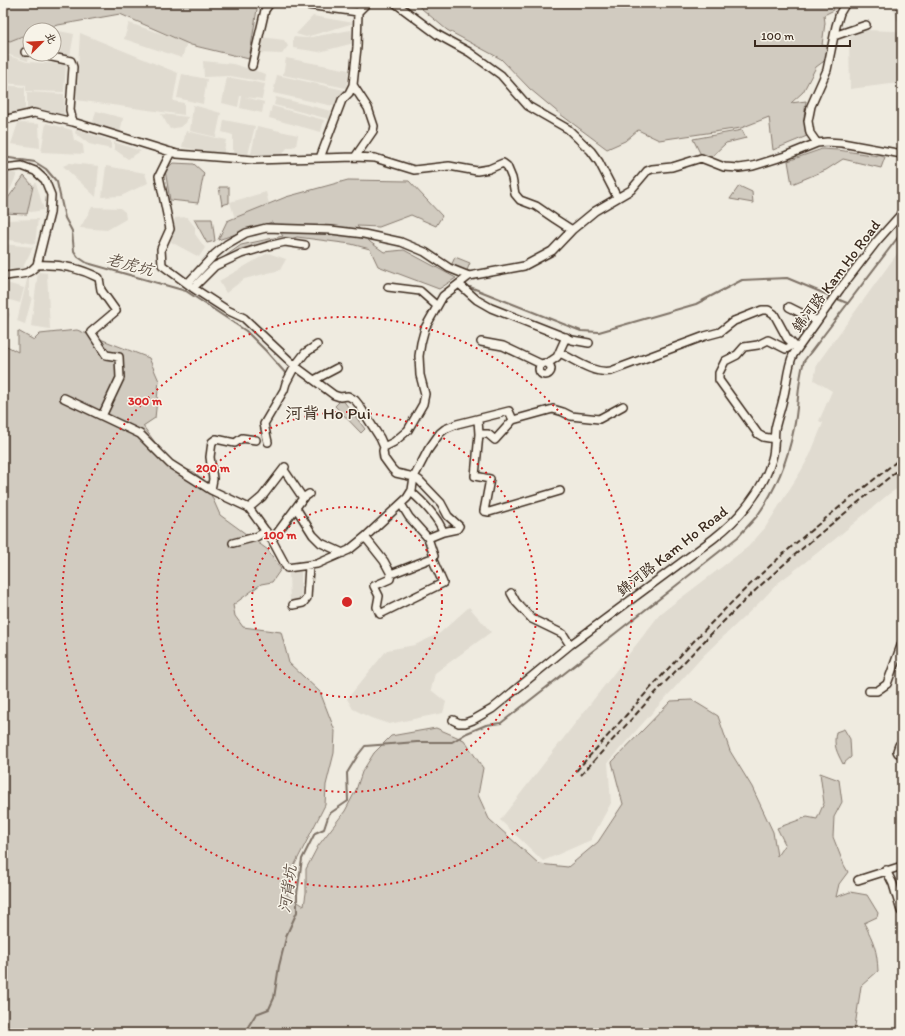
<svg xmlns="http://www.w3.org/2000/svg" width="905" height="1036" font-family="Itim,'LXGW WenKai TC',sans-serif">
	<rect width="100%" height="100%" fill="#efebe0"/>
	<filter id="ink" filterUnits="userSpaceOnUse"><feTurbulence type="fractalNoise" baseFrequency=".025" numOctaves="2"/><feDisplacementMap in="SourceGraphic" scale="8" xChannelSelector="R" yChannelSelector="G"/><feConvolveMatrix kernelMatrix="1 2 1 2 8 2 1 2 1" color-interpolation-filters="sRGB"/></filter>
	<g filter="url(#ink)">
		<path fill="#e0dbd0" d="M892 3H902V22L897 20Z
			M313 16 354 23 306 37 296 34Z
			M129 23 187 42 182 58 124 39Z
			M30 30V49L28 61 3 53V39Z
			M54 30 74 34 70 56 54 53Z
			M351 30 354 43 319 52 293 48V37L306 38Z
			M863 30 895 31 902 34V81L899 83 850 89 849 38Z
			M80 33 178 73 173 101 184 103V115L76 100Z
			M261 37 284 40 288 46 282 54 258 53Z
			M3 54 27 62 66 64 64 92 26 91V85L3 83Z
			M286 58 349 70 346 88 283 75Z
			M203 61 233 64 266 74 265 82 230 76 204 77Z
			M182 74 207 79 203 104 177 98Z
			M277 75 344 90 333 106 273 93Z
			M227 77 265 84 262 99 245 97 264 102 262 113 240 108 242 96H240L238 107 222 103Z
			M3 85 25 87V113L3 114Z
			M27 92 64 94V114L27 112Z
			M276 97 331 111 329 119 274 105Z
			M193 105 221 113 216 137 190 131Z
			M272 106 324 120 321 132 269 118Z
			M96 111 123 118 120 133 92 126Z
			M161 114 188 117 186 123 180 127 170 129Z
			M224 120 255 126 248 155 243 157 233 152V135L222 132Z
			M18 123 39 124 40 148 11 144Z
			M46 123 72 130 74 140 83 145 84 154 41 152Z
			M257 126 298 135 296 146 287 148 281 156 251 154Z
			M76 129 111 141V149L89 144 75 133Z
			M186 131 226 140 223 156 182 147Z
			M114 142 141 151 128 159 114 149Z
			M70 163 99 166 96 197 63 166Z
			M106 166 145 173 148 183 121 196 102 197Z
			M5 170 17 174 8 195 3 194V171Z
			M36 183 44 210 31 212 17 209 23 189Z
			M266 192 271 212 236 222 230 202Z
			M92 207 120 208 125 212 126 219 107 230 80 228Z
			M187 217 195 227V234L205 248 199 257 171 242 175 218Z
			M38 219 35 244 3 239V220Z
			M3 244 33 247 21 271 3 268Z
			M902 247V486L890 493 834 540 778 583 762 600 704 655 608 762 611 803 591 840 543 861 500 820 660 614 748 547 765 528 801 471 810 455 823 423 819 421 832 391 814 380 817 364Z
			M268 253 286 259 280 270 244 279 226 293 219 281Z
			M38 272 47 273 50 329 31 326Z
			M29 276V296L32 297 25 324 17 321 27 280H26V277Z
			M3 282 24 288 20 303 3 298Z
			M3 307 10 314 5 330H3Z
			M289 572H301V603H290Z
			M469 607 491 632 435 673 431 690 446 702 443 713 389 724 371 718 353 709 347 699 387 650 415 645 440 633Z"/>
		<path fill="#d1cbc0" stroke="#867a6f" d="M3 3H258L249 59 191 45 120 14 47 27 39 30H30V33L10 41 3 39Z
			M415 3H832L834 10 824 15 825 23 822 45 828 46 827 59 816 67 803 92 791 103 806 101 804 118 807 136 773 150 769 117 741 128 659 140 638 130 625 141 607 149 560 114 530 89 501 59 447 30Z
			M742 130 746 138 726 143 709 159 700 153 693 139Z
			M822 149 838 150 885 157 881 168 843 159 826 170 792 184 788 161Z
			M173 163 194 164 204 173 198 203 170 200 165 170Z
			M24 176 33 186 27 214 3 213V205Z
			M348 180 409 181 442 216 436 226 411 215 379 227 357 226 370 242 384 252 404 250 456 278 439 289 378 266 370 249 351 244 297 237 216 263 241 245 283 236 272 222 218 240 227 221 286 197Z
			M739 186 752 192 753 203 730 199Z
			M219 187H229V203L222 205Z
			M194 219H212L215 241 207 243Z
			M455 257 470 263 466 273 451 266Z
			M77 330 149 358 159 381 155 418 143 426 171 464 194 472 205 481 220 515 268 550 281 569 272 582 261 584 233 605 235 616 243 627 281 632 289 663 320 692 335 731 334 753 326 785 325 805 293 868 287 895 304 906 306 893V869L318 846 345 811 356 790 362 772 374 753 391 736 436 728 464 740 483 768 478 795 489 819 539 864 568 867 598 842 623 804 612 762 671 701 692 700 718 716 730 751 752 787 773 832 777 856 785 844 777 828 807 817 817 819 824 803 820 773 839 780 842 802 834 817 833 837 844 865 848 872 839 884 836 897 850 892 867 895 878 913 877 917 864 923C874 942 877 950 878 971L861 986 854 1033H3V344L18 352V331L34 340 40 334Z
			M342 399 365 429 361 433 335 406Z
			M844 729 850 739 851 757 843 764C837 752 833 746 836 732Z"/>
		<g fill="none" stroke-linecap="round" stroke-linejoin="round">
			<path stroke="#7e7266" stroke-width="2" d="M3 157 35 162 46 169 57 182 65 218 72 231 74 251 78 257 87 263 186 291 246 331 266 351 287 375
				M470 287 581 331 599 332 696 304 742 280 787 278 847 303
				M244 1033 256 1014 269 1009 274 998 279 966 287 934 297 912V894L302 859 315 833 324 829 329 814 348 801 347 773 358 755 365 746 417 742H452L467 733 486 725 501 723 738 537C744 530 751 523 757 516 775 491 788 459 794 428 799 406 797 383 804 361L902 232"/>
			<g stroke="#3b2a1e" stroke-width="10">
				<path id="street" d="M293 3 358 12
					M395 3 438 35 469 52 501 75 528 106 568 129 591 151 599 162 617 197
					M834 36 866 25
					M25 52H30
					M38 54 71 61 73 67 70 110 73 122
					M252 66 265 10 270 3
					M3 120 34 113 73 122 177 154 254 160 355 157 375 158 414 170 449 166 477 171 489 169 503 163 507 166 512 178 515 194 520 200 536 206 555 219 572 230
					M817 143 810 133 808 121 811 106 827 70 836 26 840 13 846 3
					M171 152 159 176 170 229 161 249 162 265 193 288 227 310 244 318 295 366 334 395 340 397 348 396 355 400 359 405 380 438 384 447 383 451 384 458 392 469 396 473 414 477 419 480 441 503 448 516 459 526 457 529 443 532
					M355 157 373 131 374 126 368 108 353 85 357 47 358 12 367 3
					M320 158 342 100 349 93 353 85
					M3 168 22 166 35 171 45 180 51 195 50 213 37 265C26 278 17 272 3 277
					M37 265C58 264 80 268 99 278L101 290 116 311 91 332 106 355 119 357 120 378 102 416
					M188 283 215 254 227 244 246 233 266 228 331 230 364 234 401 242 425 252 449 268 469 276
					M459 284 477 300 491 308 572 340 589 343
					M388 287 420 291 437 306
					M193 288 215 266 241 254 268 246 285 242 305 245
					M789 307 817 321
					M481 342 503 346 541 364
					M560 353C575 360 593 374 611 371L705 336 720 332 734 321 762 310H768L774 314 787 338 797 348
					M539 369a6 6 0 1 1 12 0a6 6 0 1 1-12 0Z
					M548 363 557 357 566 337
					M314 380 337 368
					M64 398 140 434 170 464 211 490 249 508 272 540 287 568 317 564 349 550 365 537 407 498 412 490 414 477 428 450 440 433 445 429 457 424 509 411 513 420
					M478 420 479 434 475 476 490 479 484 511 489 512 560 491
					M479 434H488L495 440 513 420 553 409 563 412 571 416 599 419 623 406
					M775 439 763 437 758 434 719 380V373L725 361 737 355 744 347 758 345 768 340 786 349 793 345
					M268 442 264 424 284 390 286 383 295 366 305 353 317 345
					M384 447 394 442 408 430 423 404 425 394 420 375 419 356 421 343 425 328 443 296 469 276 524 266 552 251 572 230 595 211 631 190 647 171 652 169 672 167 701 158 724 167 739 168 753 166 785 156 817 143 827 142 842 143 902 154
					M284 470 303 498
					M211 490 213 479 210 457 212 442 216 439 235 443 242 438 256 440
					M401 504 409 517 428 538 443 532C440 520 421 500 411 492
					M249 508 262 497 285 467
					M296 508 313 535 321 543 343 553
					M365 537 384 561 391 574 432 558 443 583 380 614 377 607 379 596 374 586 390 579 391 574
					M428 538 434 556 432 558
					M272 540 303 498 309 494
					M233 543 256 537 266 531
					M511 593 516 602 532 619 563 634 570 645
					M293 605 303 603 307 598 309 566
					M869 691H877L887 684 902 643
					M453 720 459 723H465L473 720 492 709 570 645 713 539C739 519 763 491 772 459 775 449 774 439 775 429 777 419 781 409 783 399 787 385 787 368 793 355L840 289 877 241 902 213
					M902 744 899 745 897 751 898 753 902 754
					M886 870 893 884 901 911 902 910
					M858 880 902 866"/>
			</g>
			<use href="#street" stroke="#f7f3e8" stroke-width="7"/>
			<path stroke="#3b2a1e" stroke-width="2" stroke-dasharray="6 3" stroke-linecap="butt" d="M576 771C635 706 692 639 756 579 802 535 853 497 902 457
				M581 775C639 711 697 645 760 586 805 544 854 506 902 467"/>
		</g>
	</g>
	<g fill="none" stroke="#d62828" stroke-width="2" stroke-dasharray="2 4">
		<circle cx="347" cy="602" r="95"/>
		<circle cx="347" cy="602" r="190"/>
		<circle cx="347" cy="602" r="285"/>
	</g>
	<g text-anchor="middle" stroke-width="3" stroke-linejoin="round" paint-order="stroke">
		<g font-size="15" fill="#3b2a1e" stroke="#f7f3e8">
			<text transform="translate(836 276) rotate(-53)" y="5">錦河路 Kam Ho Road</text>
			<text transform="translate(672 551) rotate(-38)" y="5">錦河路 Kam Ho Road</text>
		</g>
		<g font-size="16" font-style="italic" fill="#625448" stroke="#f7f3e8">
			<text transform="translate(130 264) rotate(15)" y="6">老虎坑</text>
			<text transform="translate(287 889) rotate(-82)" y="6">河背坑</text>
		</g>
		<g font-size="17" fill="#3b2a1e" stroke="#f7f3e8">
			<text x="328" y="419">河背 Ho Pui</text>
		</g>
	</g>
	<circle cx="347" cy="602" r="6" fill="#d62828" stroke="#f7f3e8" stroke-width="2"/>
	<g font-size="12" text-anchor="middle" font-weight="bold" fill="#d62828" stroke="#f7f3e8" stroke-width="3" stroke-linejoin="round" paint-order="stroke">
		<text x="145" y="405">300 m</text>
		<text x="213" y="472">200 m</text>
		<text x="280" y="539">100 m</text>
	</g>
	<rect width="905" height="1036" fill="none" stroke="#f7f3e8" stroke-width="16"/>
	<rect x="8" y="8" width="889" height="1020" fill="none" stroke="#3b2a1e" stroke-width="1.5" filter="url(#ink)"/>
	<g transform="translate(42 42) rotate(66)"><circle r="19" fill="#f7f3e8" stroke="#aca397"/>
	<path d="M0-3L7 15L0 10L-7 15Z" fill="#c8321e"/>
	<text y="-6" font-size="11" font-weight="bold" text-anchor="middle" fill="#3b2a1e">北</text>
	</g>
	<path d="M755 40v6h95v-6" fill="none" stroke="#3b2a1e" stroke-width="2"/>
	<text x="761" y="40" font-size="12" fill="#3b2a1e" stroke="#f7f3e8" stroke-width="3" paint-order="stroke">100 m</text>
</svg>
